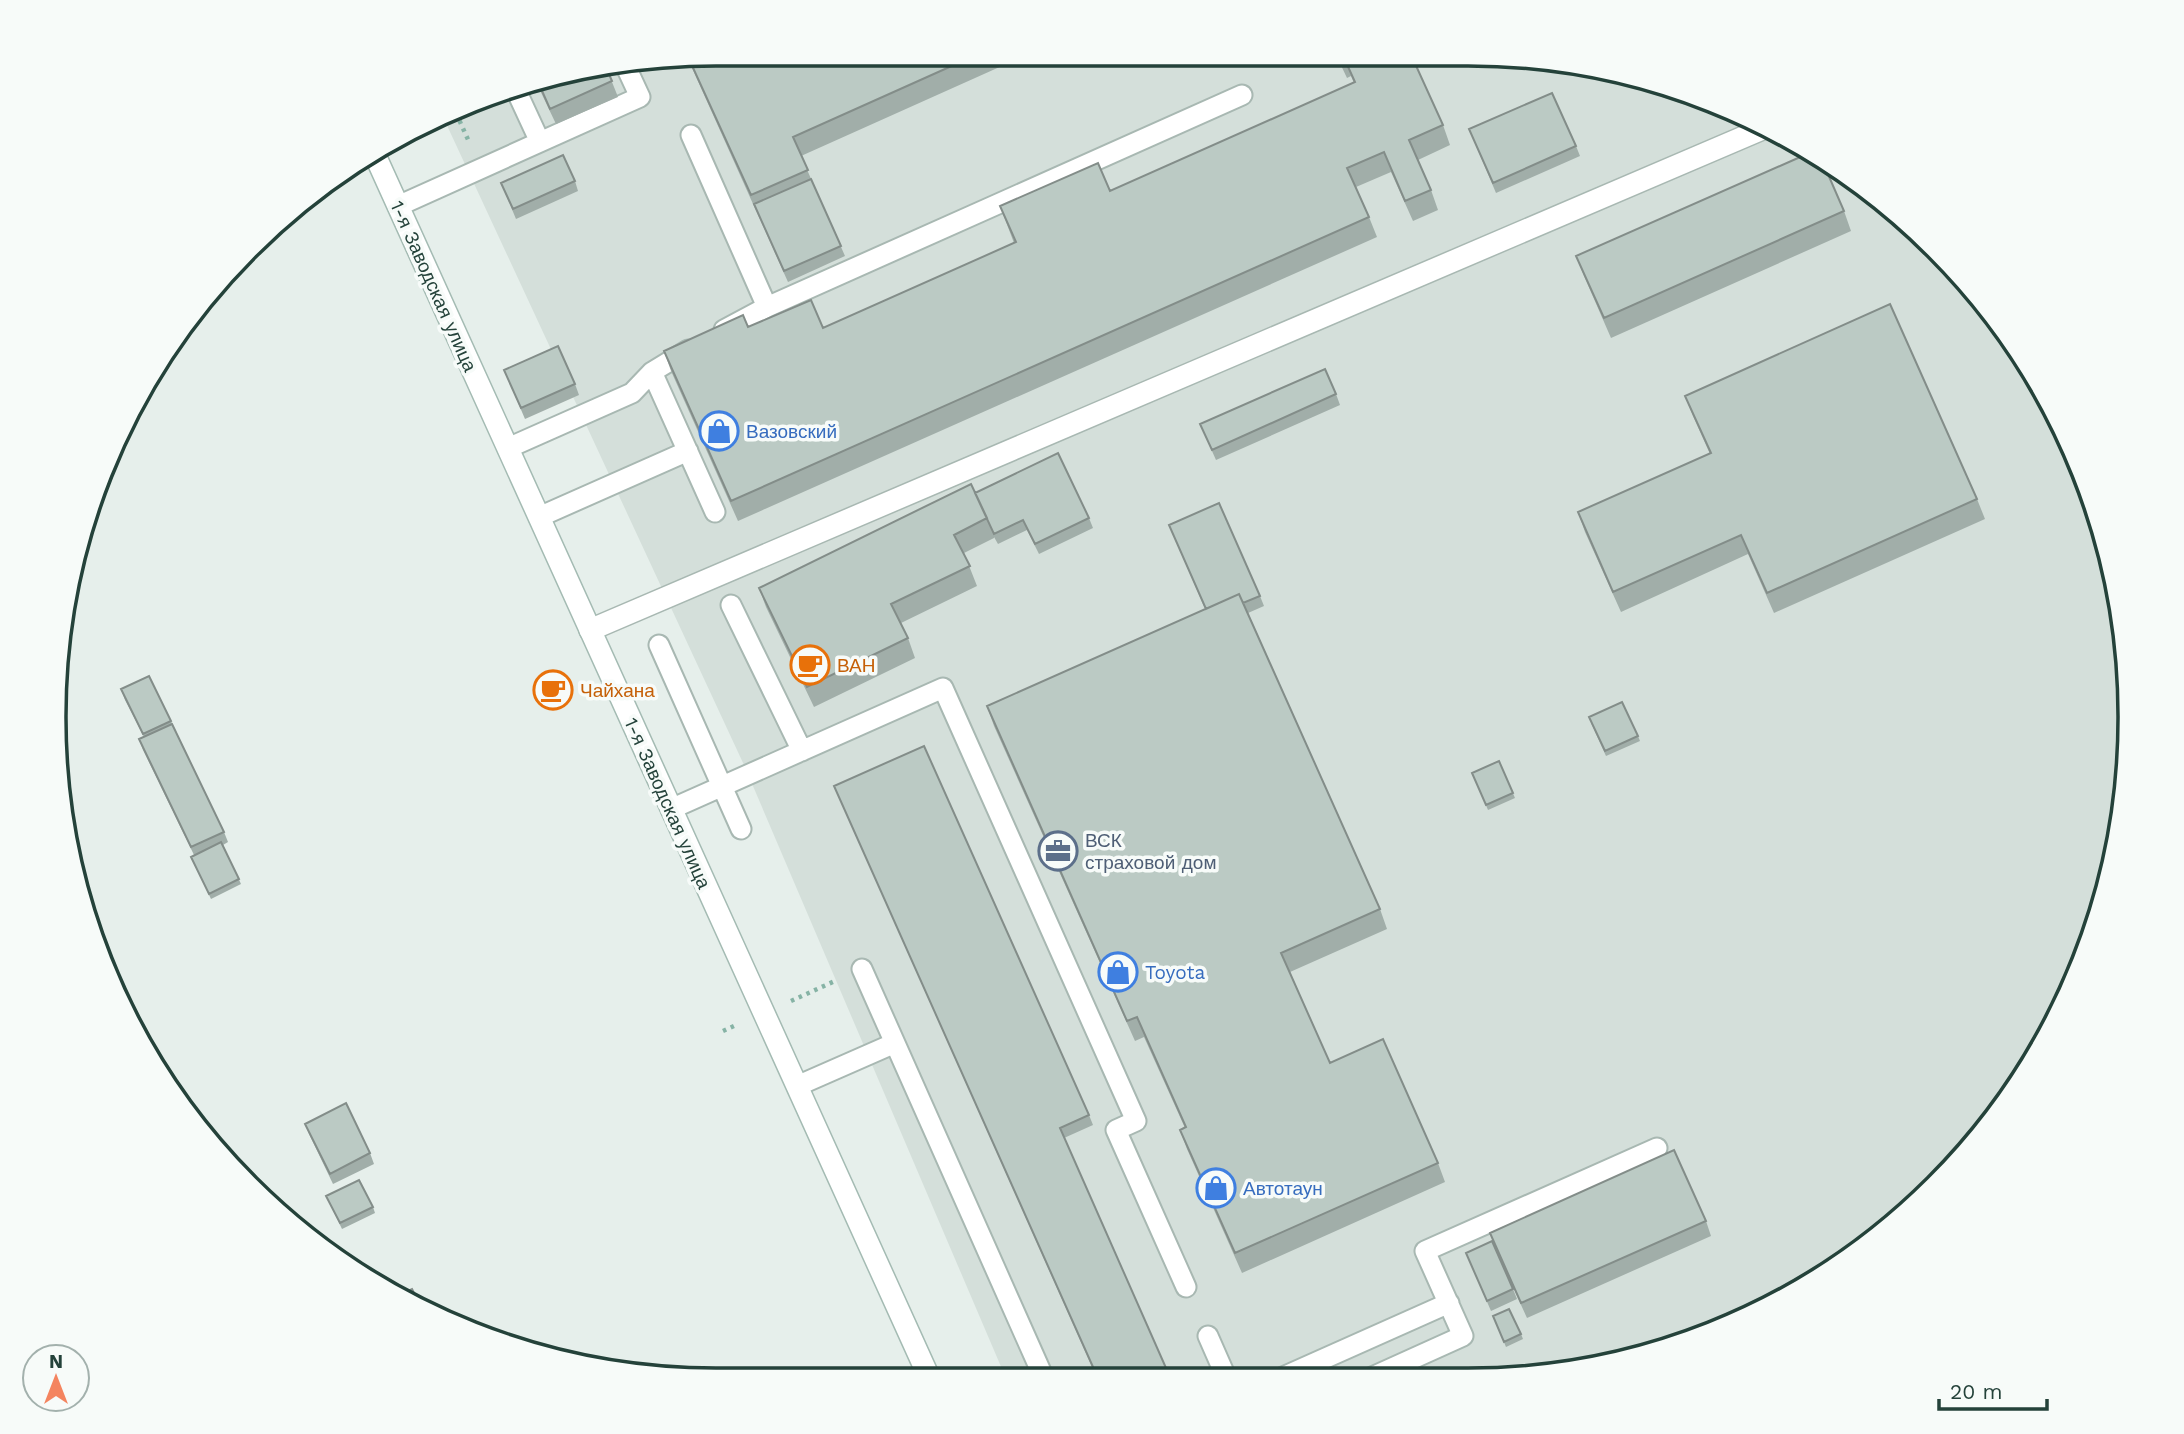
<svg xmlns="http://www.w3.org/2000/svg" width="2184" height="1434" font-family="'Work Sans',sans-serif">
	<rect width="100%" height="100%" fill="#e6efeb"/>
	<path fill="#d4dfda" d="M717 54 1554 60 1760 122 1904 219 1993 314 2062 424 2107 546 2128 674 2124 804 2094 930 2041 1049 1965 1154 1870 1243 1760 1312 1638 1357 1510 1378 1005 1376 744 765 444 119 504 89Z"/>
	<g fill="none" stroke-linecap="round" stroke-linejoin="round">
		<g stroke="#a8b8b2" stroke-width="23">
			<path id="service" d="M515 88 540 142
				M691 135 767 307
				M398 206 640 97 627 69
				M724 330 767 307 1242 95
				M652 372 715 512
				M508 448 632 393 652 372 688 350
				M539 517 688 451
				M731 605 802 751
				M659 645 741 829
				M671 809 943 688 1136 1121 1116 1130 1186 1287
				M862 969 1043 1376
				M797 1086 895 1043
				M1208 1336 1226 1377
				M1283 1377 1449 1303
				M1370 1378 1463 1336 1425 1251 1657 1148"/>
		</g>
		<g stroke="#a8b8b2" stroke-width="24">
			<path id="minor" d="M590 630 1767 127"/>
		</g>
		<g stroke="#a4bbb3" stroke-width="24">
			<path id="secondary" d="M374 153 928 1375"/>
		</g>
		<path stroke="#86b3a5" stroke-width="4.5" stroke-dasharray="3.5 5" stroke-linecap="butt" d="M456 113 470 144
			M791 1001 837 980
			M723 1031 736 1025"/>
		<use href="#service" stroke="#fff" stroke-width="19"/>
		<use href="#minor" stroke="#fff" stroke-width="21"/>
		<use href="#secondary" stroke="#fff" stroke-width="21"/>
	</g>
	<path fill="#a1aea9" d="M717 54 1024 56 801 156 845 256 788 282 688 59Z
		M1338 59H1413L1443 125 1450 145 1418 160 1431 190 1438 210 1413 221 1391 172 1356 187 1369 217 1377 237 738 521 671 371 664 351 748 327 823 328 1014 243 1000 206 1110 191 1354 83 1351 76 1347 78Z
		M608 72 618 97 556 124 537 84Z
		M1469 129 1576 146 1580 156 1496 193Z
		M575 181 578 191 516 219 501 183Z
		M1844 211 1851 231 1611 338 1584 276 1576 256Z
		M504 370 575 384 579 395 525 419Z
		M1336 394 1340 405 1216 460 1200 424Z
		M1685 396 1977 499 1985 519 1774 613 1748 554 1621 612 1585 532 1578 512 1710 454 1693 416Z
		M975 493 1089 518 1093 528 1039 554 1027 530 998 544 994 537V538L964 553 977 586 901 623 908 638 915 658 814 707 766 607 759 588Z
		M1169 525 1260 596 1264 606 1248 613 1380 909 1387 929 1290 972 1330 1063 1438 1163 1445 1182 1242 1273 1187 1149 1180 1130 1185 1128 1144 1037 1135 1041 994 726 987 706 1205 609Z
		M121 689 171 721 224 832 228 842 223 845 241 884 211 899 193 862 191 857 194 855 143 750 139 739 144 737 125 700Z
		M1591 723 1638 736 1640 741 1606 756Z
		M1499 761 1515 798 1488 810 1472 773Z
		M834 786 1089 1115 1093 1125 1064 1138 1170 1377 1096 1376Z
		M305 1124 370 1153 374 1164 333 1184 309 1134Z
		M326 1196 373 1207 375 1213 342 1229Z
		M1706 1221 1711 1236 1527 1318 1495 1248 1490 1233Z
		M1466 1253 1513 1289 1517 1299 1491 1311Z
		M1493 1316 1521 1334 1523 1339 1506 1347Z"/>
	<path fill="#bbcac4" stroke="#838d89" stroke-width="2" d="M717 54 974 56 793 137 808 170 751 195 689 59Z
		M1340 59H1348L1341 63Z
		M1348 59H1413L1443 125 1409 140 1431 190 1405 201 1384 152 1347 168 1369 217 731 501 664 351 743 315 748 327 811 300 823 328 1016 242 1000 206 1098 163 1110 191 1355 82 1345 60Z
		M608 72 612 81 550 109 539 84Z
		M1552 93 1576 146 1493 183 1469 129Z
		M1807 154 1824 165 1844 211 1604 318 1576 256Z
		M563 155 575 181 513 209 501 183Z
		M811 179 841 246 784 271 754 204Z
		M1890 304 1977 499 1767 593 1741 535 1613 592 1578 512 1711 453 1685 396Z
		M558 346 575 384 521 408 504 370Z
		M1325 369 1336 394 1212 450 1200 424Z
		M1058 453 1089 518 1035 544 1023 520 994 534 975 493Z
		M971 484 987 518 954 535 970 566 891 604 908 638 807 687 759 588Z
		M1219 503 1260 596 1243 603 1239 594 1206 609 1169 525Z
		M1239 594 1380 909 1281 953 1330 1063 1383 1039 1438 1163 1235 1253 1180 1130 1186 1127 1137 1017 1127 1021 987 706Z
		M149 676 171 721 143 734 121 689Z
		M1622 702 1638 736 1605 751 1589 717Z
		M172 724 224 832 191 847 139 739Z
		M924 746 1089 1115 1060 1128 1170 1377 1097 1376 834 786Z
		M1499 761 1513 793 1486 805 1472 773Z
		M221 842 239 879 209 894 191 857Z
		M346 1103 370 1153 330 1174 305 1124Z
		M1674 1150 1706 1221 1521 1303 1490 1233Z
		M359 1180 373 1207 340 1223 326 1196Z
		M1492 1241 1513 1289 1487 1301 1466 1253Z
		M412 1289 423 1311 400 1295Z
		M1509 1309 1521 1334 1504 1342 1493 1316Z
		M1473 1373 1476 1378H1463Z"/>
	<defs>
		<g id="shop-ring" transform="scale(2.0125)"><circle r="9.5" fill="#f7fbf9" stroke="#3f7fe0" stroke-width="1.5"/><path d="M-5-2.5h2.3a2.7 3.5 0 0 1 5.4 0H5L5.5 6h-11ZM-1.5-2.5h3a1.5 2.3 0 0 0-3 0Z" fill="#3f7fe0"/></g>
		<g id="cafe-ring" transform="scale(2.0125)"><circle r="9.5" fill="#f7fbf9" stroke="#e8710a" stroke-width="1.5"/><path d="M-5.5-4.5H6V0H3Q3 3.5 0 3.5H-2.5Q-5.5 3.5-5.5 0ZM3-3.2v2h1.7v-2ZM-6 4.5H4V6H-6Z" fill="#e8710a"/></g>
		<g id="office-ring" transform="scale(2.0125)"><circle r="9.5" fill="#f7fbf9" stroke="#5c6f8a" stroke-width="1.5"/><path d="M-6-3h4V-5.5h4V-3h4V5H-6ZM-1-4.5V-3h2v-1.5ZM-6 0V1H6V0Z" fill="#5c6f8a"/></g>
	</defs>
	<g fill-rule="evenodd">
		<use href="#shop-ring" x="719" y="431"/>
		<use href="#cafe-ring" x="810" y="665"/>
		<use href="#cafe-ring" x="553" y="690"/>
		<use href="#office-ring" x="1058" y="851"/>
		<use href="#shop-ring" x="1118" y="972"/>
		<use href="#shop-ring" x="1216" y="1188"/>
	</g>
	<g text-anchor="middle" stroke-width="7" stroke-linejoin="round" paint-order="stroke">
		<g font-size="19" fill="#24423a" stroke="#f7fbf9">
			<text transform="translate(434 286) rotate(66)" y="7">1-я Заводская улица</text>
			<text transform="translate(668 803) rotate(66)" y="7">1-я Заводская улица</text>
		</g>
		<g font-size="19" fill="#366cbe" stroke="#f7fbf9" text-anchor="start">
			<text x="746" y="438">Вазовский</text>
			<text x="1145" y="979">Toyota</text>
			<text x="1243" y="1195">Автотаун</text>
		</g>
		<g font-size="19" fill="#c56008" stroke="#f7fbf9" text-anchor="start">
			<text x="837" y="672">ВАН</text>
			<text x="580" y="697">Чайхана</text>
		</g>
		<g font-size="19" fill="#4e5e75" stroke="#f7fbf9" text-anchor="start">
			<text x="1085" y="847">ВСК<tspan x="1085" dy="22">страховой дом</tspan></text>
		</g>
	</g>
	<path d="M0 0H2184V1434H0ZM716 66H1468A650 650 0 0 1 2118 716V718A650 650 0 0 1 1468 1368H716A650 650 0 0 1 66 718V716A650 650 0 0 1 716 66Z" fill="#f7fbf9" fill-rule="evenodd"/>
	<path fill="none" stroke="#24423a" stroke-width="3.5" d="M716 66H1468A650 650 0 0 1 2118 716V718A650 650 0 0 1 1468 1368H716A650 650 0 0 1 66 718V716A650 650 0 0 1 716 66Z"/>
	<g transform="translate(56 1378)"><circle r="33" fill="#f7fbf9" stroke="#a3b1ad" stroke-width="2"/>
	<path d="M0-5L12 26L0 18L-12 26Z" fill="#f4845f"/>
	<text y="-10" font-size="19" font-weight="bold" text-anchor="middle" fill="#24423a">N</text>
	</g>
	<path d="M1939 1399v10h108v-10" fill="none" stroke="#24423a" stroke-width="3.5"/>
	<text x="1950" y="1399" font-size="21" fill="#24423a" stroke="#f7fbf9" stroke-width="5" paint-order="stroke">20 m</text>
</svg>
